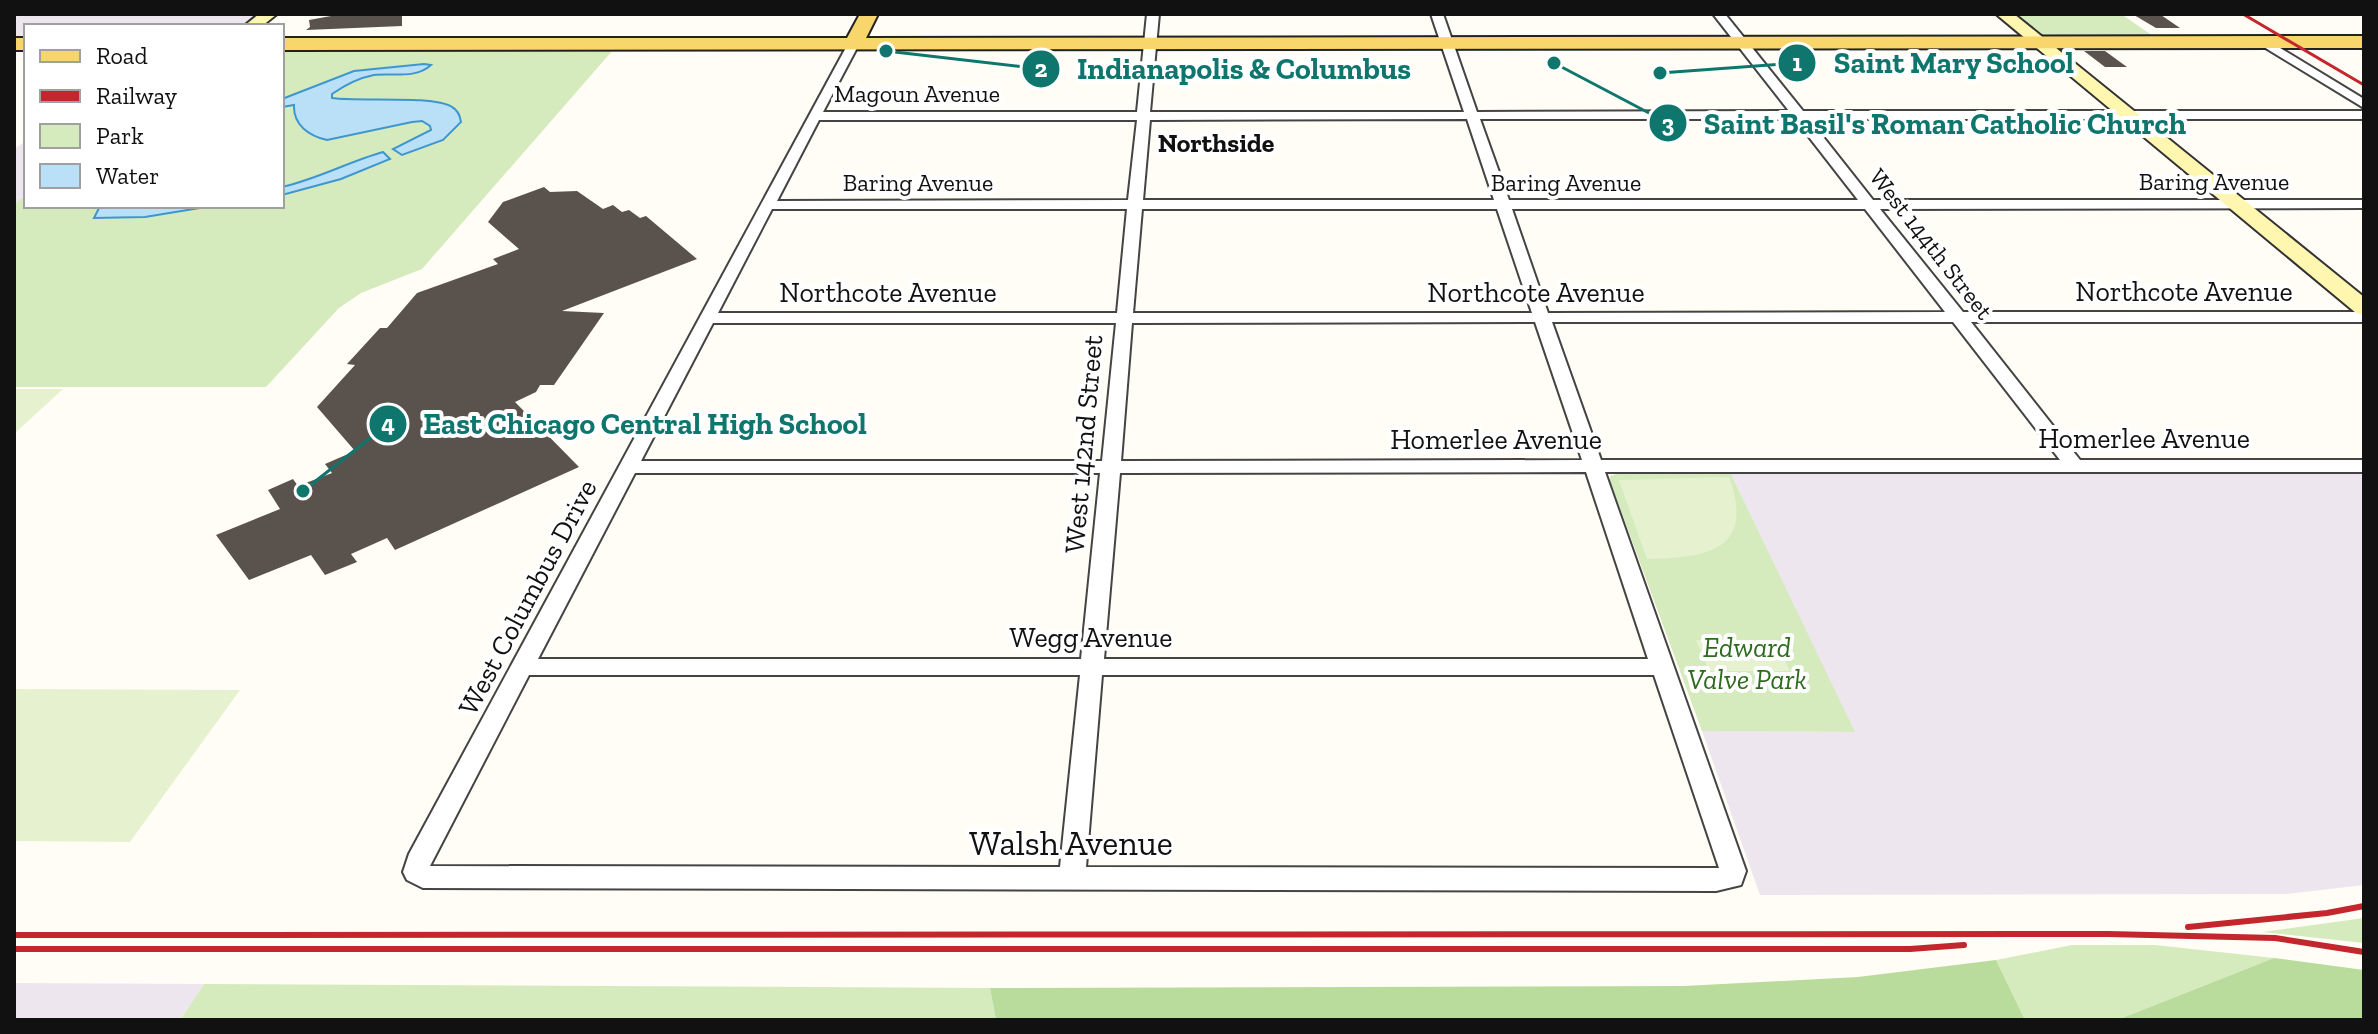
<svg xmlns="http://www.w3.org/2000/svg" width="2378" height="1034" font-family="'Zilla Slab',serif">
	<rect width="100%" height="100%" fill="#fffdf5"/>
	<path fill="#eee6ef" d="M14 14H257L239 26H26V37H14Z
		M26 141V195L14 204V149Z
		M1731 474H2364V885L2287 894 1760 895 1702 731 1854 732Z
		M14 983 204 984 180 1020H14Z"/>
	<path fill="#d5ebbd" d="M2013 14H2121L2153 36H2040Z
		M282 49 613 50 422 269 361 293 339 308 266 387H14V204L26 195V206H282Z
		M1616 474H1731L1855 732 1702 731 1610 481V476Z
		M2364 918V943L2262 932Z
		M2072 945H2155L2274 958 2117 1020H2025L1996 960Z
		M204 984 990 988 996 1020H180Z"/>
	<path fill="#b9dc9c" d="M2274 958 2364 970V1020H2117Z
		M1996 960 2025 1020H996L990 988 1684 986 1858 977Z"/>
	<path fill="#e6f2cf" d="M14 389H63L14 434Z
		M1729 477C1756 551 1706 558 1647 559L1619 480Z
		M1696 640H1775L1790 671H1709Z
		M14 689 240 690 130 842 14 841Z"/>
	<path fill="#b9e0f7" stroke="#3f96cf" stroke-width="2" d="M424 64 431 65C416 79 393 73 374 75 358 78 345 85 332 94V98C360 102 433 95 452 107 458 110 460 115 461 122L443 140 402 155 393 149 431 130 430 126 422 121 412 122 327 140C309 136 293 125 294 105L282 107V99L354 71Z
		M383 152 390 159 341 179 282 195V187C317 179 348 162 383 152Z
		M100 206H212L145 217 94 218Z"/>
	<path fill="#5a524d" d="M342 14H402V26L306 30 310 27 309 20Z
		M2134 15H2161L2180 28H2156Z
		M2084 51H2105L2127 67H2105Z
		M544 187 550 192 577 191 603 209 613 205 622 212 629 210 640 218 646 216 697 259 562 311 604 313 554 385H540L536 392 515 402 579 467 395 550 387 538 351 554 357 562 325 575 311 555 249 580 216 535 280 509 268 490 293 479 298 486 332 473 325 464 355 451 317 407 355 365 347 364 380 328H387L417 293 498 264 493 259 519 249 488 222 503 202Z"/>
	<g fill="none" stroke-linecap="round" stroke-linejoin="round">
		<g stroke="#444" stroke-width="4">
			<path id="street" d="M1147 14H1159L1150 112H1464L1431 14H1443L1477 112 1789 111 1713 14H1725L1803 111H2364V119H1809L1873 200H2364V208L1880 209 1963 312H2364V322H1971L2080 460H2364V472H1605L1746 871 1741 885 1716 891 423 888 407 880 403 872 409 854 849 42 859 44 823 112H1137ZM1467 119 1494 200H1143L1150 120ZM1480 119H1795L1858 200H1509ZM819 120H1137L1128 200 777 201ZM772 209H1127L1117 313H718ZM1142 209H1497L1532 313H1133ZM1512 209H1865L1945 312 1548 313ZM1535 322 1582 460 1121 461 1132 323ZM1552 322H1953L2060 460H1601ZM713 323H1116L1102 461H641ZM1586 472 1648 659H1104L1120 473ZM635 473H1100L1081 659H538ZM529 675H1080L1060 867 430 866ZM1102 675H1654L1719 868 1086 867Z
				M2259 40H2267L2364 99V108L2259 44Z"/>
		</g>
		<g stroke="#333" stroke-width="4">
			<path id="secondary" d="M259 14H277L262 26H244Z
				M1996 14H2014L2364 297V315L2356 313Z"/>
		</g>
		<g stroke="#222" stroke-width="4">
			<path id="primary" d="M860 14H878L866 38 2364 36V48L282 50V38H847Z
				M14 38H26V50H14Z"/>
		</g>
		<use href="#street" fill="#fff" fill-rule="evenodd"/>
		<use href="#secondary" fill="#fff6b0" fill-rule="evenodd"/>
		<use href="#primary" fill="#f9d66b" fill-rule="evenodd"/>
		<path stroke="#c4262e" stroke-width="3" d="M2243 14 2364 85"/>
		<path stroke="#c4262e" stroke-width="6" d="M2188 927 2327 913 2364 906
			M14 935 2108 934 2275 938 2364 952
			M14 949H1910L1964 945"/>
	</g>
	<g text-anchor="middle" stroke-width="8" stroke-linejoin="round" paint-order="stroke">
		<g font-size="24" fill="#111" stroke="#fff">
			<text x="917" y="102">Magoun Avenue</text>
			<text x="2214" y="190">Baring Avenue</text>
			<text x="918" y="191">Baring Avenue</text>
			<text x="1566" y="191">Baring Avenue</text>
			<text transform="translate(1931 244) rotate(52)" y="8">West 144th Street</text>
		</g>
		<g font-size="26" font-weight="bold" fill="#111" stroke="#fff">
			<text x="1216" y="152">Northside</text>
		</g>
		<g font-size="28" fill="#111" stroke="#fff">
			<text x="2184" y="301">Northcote Avenue</text>
			<text x="888" y="302">Northcote Avenue</text>
			<text x="1536" y="302">Northcote Avenue</text>
			<text x="2144" y="448">Homerlee Avenue</text>
			<text x="1496" y="449">Homerlee Avenue</text>
			<text transform="translate(1083 444) rotate(-85)" y="10">West 142nd Street</text>
			<text transform="translate(527 597) rotate(-62)" y="10">West Columbus Drive</text>
			<text x="1091" y="647">Wegg Avenue</text>
		</g>
		<g font-size="28" font-style="italic" fill="#2f6b1f" stroke="#fff">
			<text x="1747" y="657">Edward<tspan x="1747" dy="32">Valve Park</tspan></text>
		</g>
		<g font-size="34" fill="#111" stroke="#fff">
			<text x="1071" y="855">Walsh Avenue</text>
		</g>
	</g>
	<path fill="none" stroke="#0f766e" stroke-width="3" d="M1660 73L1797 63M886 51L1041 69M1554 63L1668 123M303 491L388 424"/>
	<g fill="#0f766e" stroke="#fff" stroke-width="3">
		<circle cx="1660" cy="73" r="8"/>
		<circle cx="886" cy="51" r="8"/>
		<circle cx="1554" cy="63" r="8"/>
		<circle cx="303" cy="491" r="8"/>
		<circle cx="1797" cy="63" r="20"/>
		<circle cx="1041" cy="69" r="20"/>
		<circle cx="1668" cy="123" r="20"/>
		<circle cx="388" cy="424" r="20"/>
	</g>
	<g font-size="24" text-anchor="middle" font-weight="bold" fill="#fff">
		<text x="1797" y="71">1</text>
		<text x="1041" y="77">2</text>
		<text x="1668" y="132">3</text>
		<text x="388" y="432">4</text>
	</g>
	<g font-size="30" text-anchor="middle" font-weight="bold" fill="#0f766e" stroke="#fff" stroke-width="8" stroke-linejoin="round" paint-order="stroke">
		<text x="1954" y="73">Saint Mary School</text>
		<text x="1244" y="79">Indianapolis &amp; Columbus</text>
		<text x="1945" y="134">Saint Basil's Roman Catholic Church</text>
		<text x="645" y="434">East Chicago Central High School</text>
	</g>
	<rect width="2378" height="1034" fill="none" stroke="#111111" stroke-width="32"/>
	<rect x="24" y="24" width="260" height="184" fill="#ffffff" stroke="#a0a0a0" stroke-width="2"/>
	<rect x="40" y="50" width="40" height="12" fill="#f9d66b" stroke="#a0a0a0" stroke-width="2"/>
	<text x="96" y="64" font-size="24" fill="#111111">Road</text>
	<rect x="40" y="90" width="40" height="12" fill="#c4262e" stroke="#a0a0a0" stroke-width="2"/>
	<text x="96" y="104" font-size="24" fill="#111111">Railway</text>
	<rect x="40" y="124" width="40" height="24" fill="#d5ebbd" stroke="#a0a0a0" stroke-width="2"/>
	<text x="96" y="144" font-size="24" fill="#111111">Park</text>
	<rect x="40" y="164" width="40" height="24" fill="#b9e0f7" stroke="#a0a0a0" stroke-width="2"/>
	<text x="96" y="184" font-size="24" fill="#111111">Water</text>
</svg>
